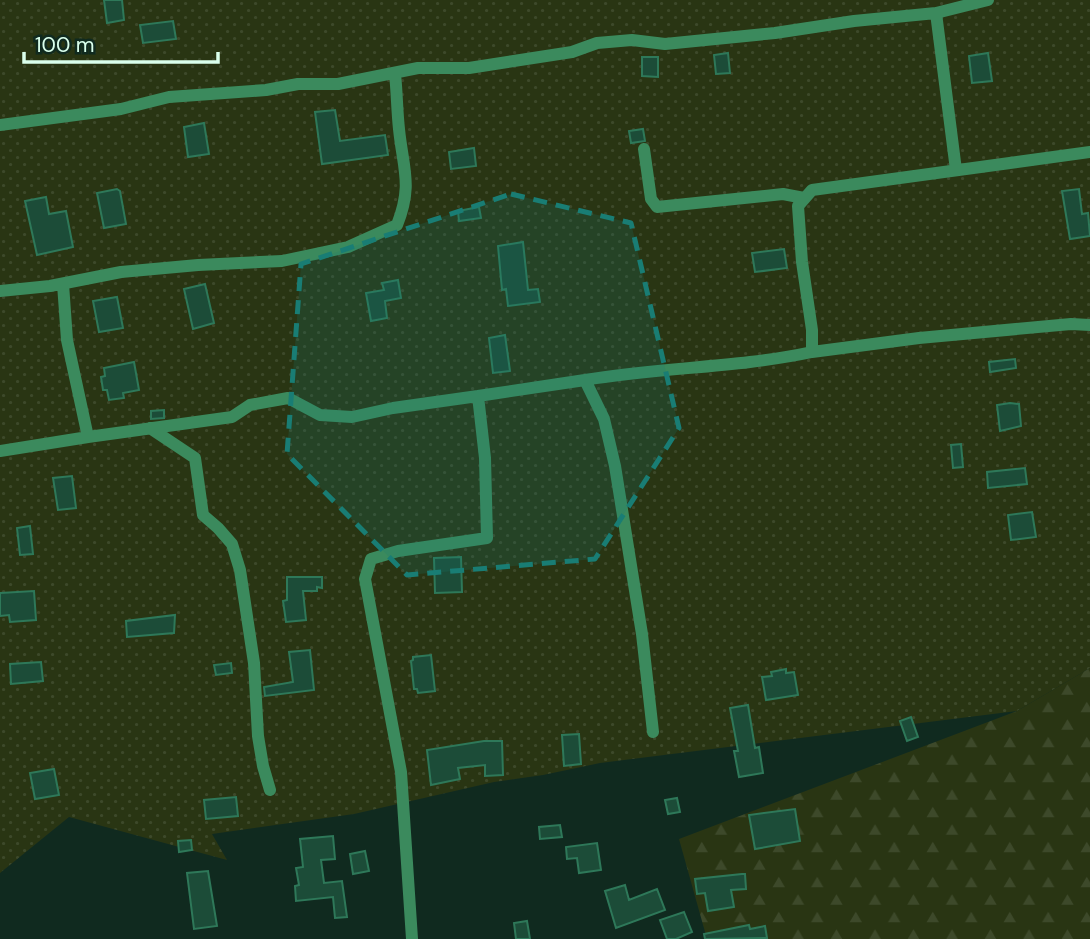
<svg xmlns="http://www.w3.org/2000/svg" width="1090" height="939" font-family="'DM Sans',sans-serif">
	<defs>
		<pattern id="grass-dots" width="8" height="8" patternUnits="userSpaceOnUse" patternTransform="scale(1.75)"><rect width="8" height="8" fill="#293513"/><path d="M2 2h.1M6 6h.1" fill="none" stroke="#3d492a" stroke-width="1.8" stroke-linecap="round"/></pattern>
		<pattern id="forest-firs" width="22" height="20" patternUnits="userSpaceOnUse" patternTransform="scale(1.75)"><rect width="22" height="20" fill="#293513"/><path d="M5 1l3.5 6h-7zM16 11l3.5 6h-7z" fill="#3d492a"/></pattern>
	</defs>
	<rect width="100%" height="100%" fill="#102a1f"/>
	<path fill="url(#grass-dots)" d="M0 0H1090V668L1017 711 600 763 543 775 494 782 354 814 212 834 227 860 69 817 0 873Z"/>
	<path fill="url(#forest-firs)" d="M1090 668V939H707L679 839 1017 711Z"/>
	<path fill="#1c4c38" stroke="#2e7859" stroke-width="2" d="M104 0H122L124 20 107 23Z
		M173 21 176 39 143 43 140 25Z
		M728 53 730 73 716 74 714 55Z
		M988 53 992 81 972 83 969 56Z
		M642 57H658V77L642 76Z
		M335 110 340 141 385 135 388 155 322 164 315 112Z
		M204 123 209 154 188 157 184 127Z
		M643 129 645 141 631 143 629 131Z
		M474 148 476 166 451 169 449 152Z
		M117 189 120 191 126 224 104 228 97 193Z
		M1079 189 1082 214 1088 213 1090 236 1070 239 1062 191Z
		M46 197 49 214 66 211 73 247 37 255 25 201Z
		M479 207 481 218 459 221 458 211Z
		M523 242 528 290 538 289 540 302 508 306 506 289 502 290 498 246Z
		M784 249 787 268 755 272 752 253Z
		M398 280 401 298 385 301 387 318 371 321 366 293 384 290 382 283Z
		M205 284 214 323 193 329 184 289Z
		M117 297 123 328 99 332 93 301Z
		M505 335 510 371 493 373 489 338Z
		M1015 359 1016 368 990 372 989 362Z
		M134 362 139 390 123 393 124 398 109 400 107 390H103L101 377 105 376 104 368Z
		M1010 403 1019 404 1021 426 1000 431 997 405Z
		M164 410V418L151 419V411Z
		M961 444 963 467 953 468 951 445Z
		M1025 468 1027 484 988 488 987 472Z
		M72 476 76 508 58 510 53 478Z
		M1032 512 1036 537 1011 540 1008 515Z
		M30 526 33 554 20 555 17 528Z
		M461 557 462 592 435 593 434 558Z
		M287 577H322V588L317 587V591H303L306 620 286 622 283 601 287 600Z
		M34 591 36 620 10 622 9 615 0 616V593Z
		M175 615 174 633 127 637 126 621Z
		M310 650 314 690 265 696 264 687 293 682 289 652Z
		M431 655 435 691 418 693 417 689H414L411 661 413 660V657Z
		M41 662 43 681 11 684 10 664Z
		M231 663 232 673 216 675 214 665Z
		M786 669V673L794 672 798 695 766 700 762 677 772 676 771 672Z
		M748 705 755 748 759 747 763 773 739 777 734 751H738L730 708Z
		M911 717 918 737 907 741 900 721Z
		M579 734 581 764 564 766 562 735Z
		M484 741H502L503 775 485 776V765L458 768 460 779 431 785 427 750Z
		M54 769 59 795 35 799 30 773Z
		M236 797 238 816 206 819 204 800Z
		M677 798 680 812 668 814 665 800Z
		M795 809 800 841 755 849 749 815Z
		M560 825 562 837 540 839 539 827Z
		M333 836 335 859 321 860 324 883 342 881 347 917 335 918 333 897 296 901 295 886 299 885 296 868 303 867 300 839Z
		M191 840 192 850 179 852 178 841Z
		M597 843 601 870 579 873 577 858 567 859 566 847Z
		M365 851 369 871 353 874 350 854Z
		M208 871 217 926 194 929 187 873Z
		M742 874H745L746 889 731 890 734 907 708 911 705 893 697 894 695 879Z
		M625 885 629 900 657 889 665 910 616 928 605 891Z
		M684 912 692 932 676 939H667L660 920Z
		M527 921 530 939H516L514 923Z
		M749 925 750 929 765 926 767 938 705 939 704 934Z"/>
	<g fill="none" stroke-linecap="round" stroke-linejoin="round">
		<path stroke="#3b8a5d" stroke-width="12" d="M936 13 956 170
			M0 125 121 109 169 97 266 90 298 84H338L418 68H469L572 52 597 43 632 40 665 44 775 33 854 21 936 13 988 0
			M644 149 651 199 657 207 783 194 804 198
			M63 284 67 340 88 437 232 417 250 405 288 398 320 415 352 417 393 408 478 396 485 458 487 538 398 551 371 559 365 579 401 772 412 939
			M0 291 50 286 121 272 198 265 282 261 348 247 397 225C413 185 403 169 399 129 397 111 397 92 395 74
			M812 352 919 338 1071 324 1090 325
			M585 380C661 367 737 368 812 352V330L802 262 798 206 812 190 1090 152
			M478 396 585 380 604 419 615 466 642 634 653 732
			M150 428 195 458 203 515 218 528 232 544 240 570 254 663 258 736 263 766 270 790
			M0 451 88 437"/>
	</g>
	<path fill="#197d74" fill-opacity="0.2" stroke="#197d74" stroke-width="5" stroke-dasharray="14 9" stroke-linejoin="round" d="M511 194 631 223 679 428 595 559 407 575 287 454 301 264Z"/>
	<path d="M24 52v10h194v-10" fill="none" stroke="#daffec" stroke-width="3.5"/>
	<text x="35" y="52" font-size="21" fill="#daffec" stroke="#102a1f" stroke-width="5" paint-order="stroke">100 m</text>
</svg>
